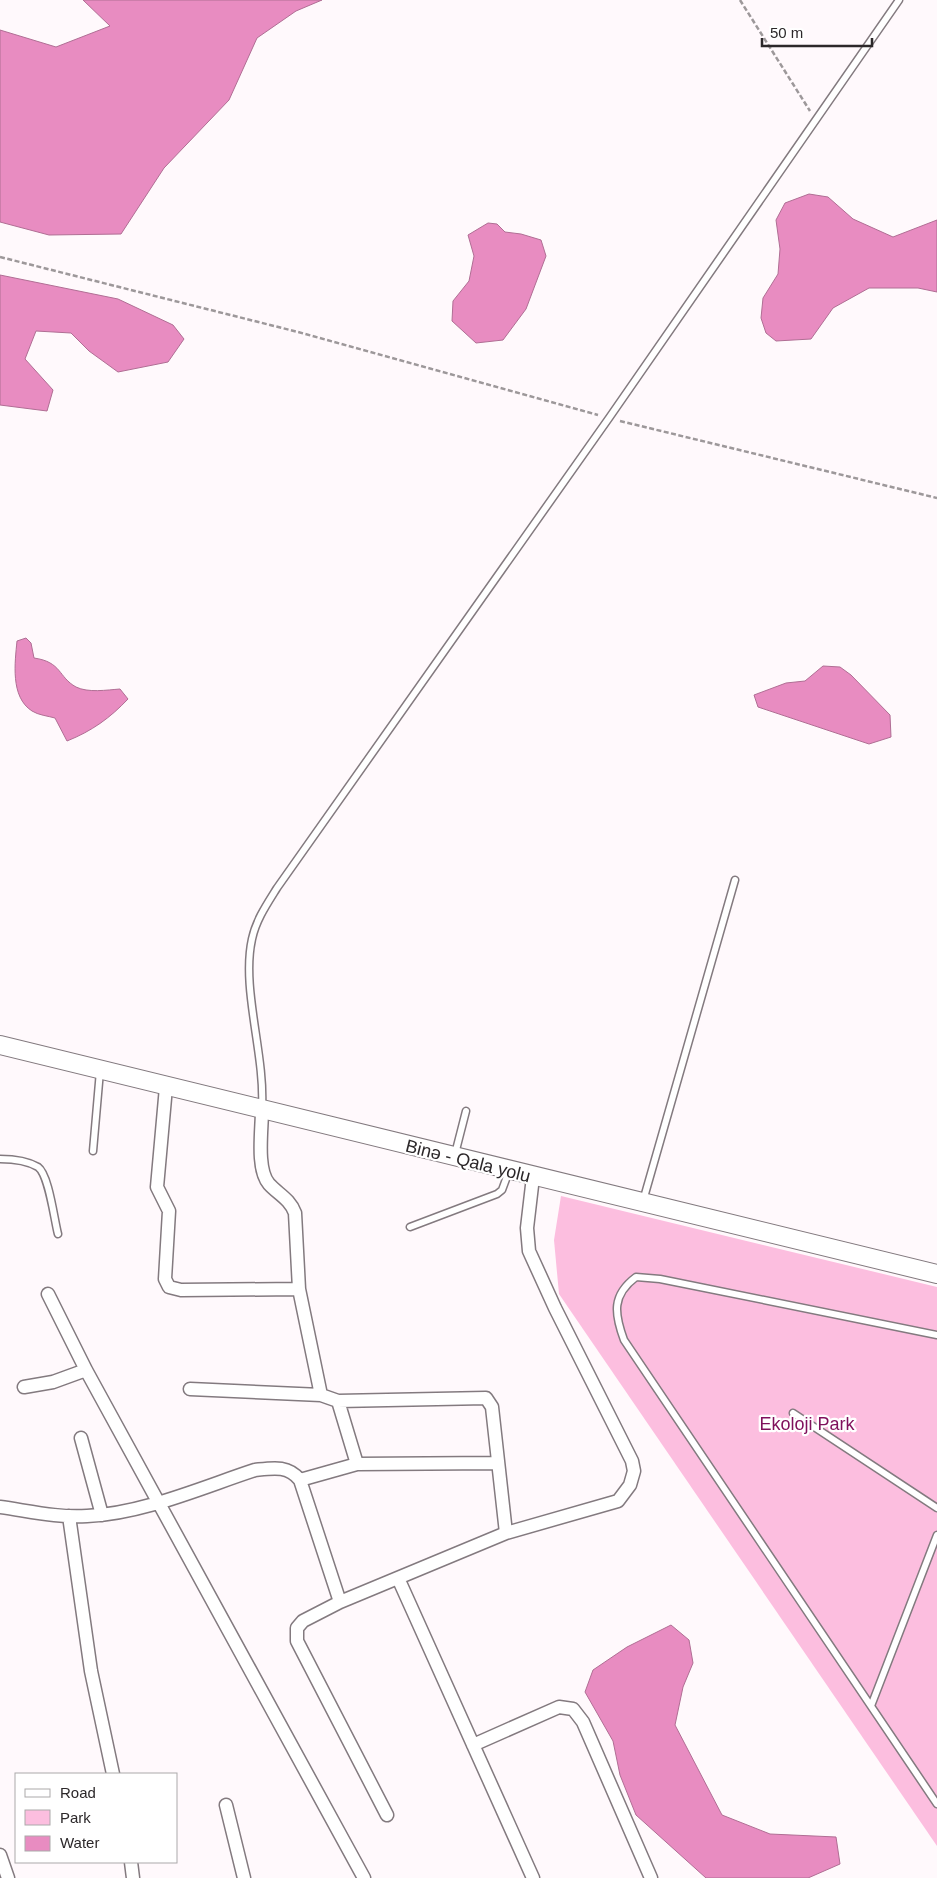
<svg xmlns="http://www.w3.org/2000/svg" width="937" height="1878" font-family="Helvetica,sans-serif">
	<rect width="100%" height="100%" fill="#fff9fc"/>
	<path fill="#fcbedf" d="M561 1196 937 1287V1846L559 1294 554 1240Z"/>
	<path fill="#e88cc1" stroke="#b06e94" d="M83 0H322L296 11 257 38 229 100 164 168 121 234 49 235 0 222V30L56 47 110 26Z
		M809 194 828 197 853 219 893 237 937 220V292L918 288H869L833 308 811 339 776 341 766 333 761 318 763 298 778 274 780 249 776 220 785 203Z
		M488 223 497 224 505 232 521 234 541 240 546 256 526 309 503 340 476 343 452 321 453 301 469 281 474 256 468 235Z
		M0 275 118 299 173 325 184 339 168 362 118 372 89 351 71 333 36 331 25 359 53 390 47 411 0 405Z
		M26 638 31 643 34 658C62 662 58 677 76 687 88 693 107 690 120 689L128 699C110 718 92 731 67 741L55 718C48 716 38 715 32 711 10 697 15 662 17 641Z
		M823 666 840 667 851 675 890 715 891 737 869 744 758 707 754 695 786 683 805 681Z
		M671 1625 689 1640 693 1663 683 1687 675 1725 722 1815 770 1834 836 1837 840 1864 808 1878H706L636 1815 620 1775 613 1741 585 1692 593 1670 627 1647Z"/>
	<g fill="none" stroke-linecap="round" stroke-linejoin="round">
		<g stroke="#837a7f" stroke-width="9">
			<path id="service" d="M262 1107C265 1054 241 988 252 939 256 920 267 904 277 888L609 418 899 0
				M93 1151 100 1071
				M455 1154 466 1111
				M0 1159C13 1159 26 1160 38 1167 49 1175 54 1219 58 1234
				M643 1201 735 880
				M410 1227 497 1194 502 1190 509 1171
				M937 1335 660 1279 636 1277C612 1295 614 1313 624 1340L937 1804
				M793 1413 937 1508
				M871 1706 937 1535"/>
		</g>
		<g stroke="#837a7f" stroke-width="15">
			<path id="minor" d="M166 1087 157 1187 169 1211 165 1279 169 1287 181 1290 299 1289
				M262 1110C262 1130 256 1169 269 1184 278 1194 290 1199 295 1213L299 1289 321 1395 338 1401 357 1464
				M48 1294 86 1370 364 1878
				M24 1387 53 1382 86 1370
				M190 1389 321 1395
				M338 1401 486 1398 492 1407 506 1533
				M81 1438 102 1515
				M300 1480 340 1602
				M0 1507C29 1511 58 1518 87 1516 142 1514 203 1487 255 1470 273 1468 288 1465 300 1480L357 1464 498 1463
				M69 1516 91 1671 113 1774
				M398 1578 533 1878
				M473 1745 559 1707 573 1709 583 1722 651 1878
				M226 1805 244 1878
				M387 1815 297 1641V1628L303 1621 340 1602 506 1533 618 1501 630 1485 634 1471 632 1461 555 1308 529 1251 527 1228 533 1177
				M0 1855 8 1878
				M131 1862 133 1878"/>
		</g>
		<g stroke="#837a7f" stroke-width="20">
			<path id="secondary" d="M0 1045 937 1274"/>
		</g>
		<path stroke="#9d989a" stroke-width="2.5" stroke-dasharray="5 2.5" stroke-linecap="butt" d="M740 0 810 111
			M0 257 298 332 598 415
			M620 421 937 498"/>
		<use href="#service" stroke="#fff" stroke-width="6"/>
		<use href="#minor" stroke="#fff" stroke-width="12"/>
		<use href="#secondary" stroke="#fff" stroke-width="18"/>
	</g>
	<g text-anchor="middle" stroke-width="4.5" stroke-linejoin="round" paint-order="stroke">
		<g font-size="18" fill="#2c282a" stroke="#fff">
			<text transform="translate(468 1161) rotate(14)" y="6">Binə - Qala yolu</text>
		</g>
		<g font-size="18" fill="#7f105c" stroke="#fff">
			<text x="807" y="1430">Ekoloji Park</text>
		</g>
	</g>
	<rect x="15" y="1773" width="162" height="90" fill="#ffffff" stroke="#aba9aa"/>
	<rect x="25" y="1789" width="25" height="8" fill="#ffffff" stroke="#aba9aa"/>
	<text x="60" y="1798" font-size="15" fill="#2c282a">Road</text>
	<rect x="25" y="1810" width="25" height="15" fill="#fcbedf" stroke="#aba9aa"/>
	<text x="60" y="1823" font-size="15" fill="#2c282a">Park</text>
	<rect x="25" y="1836" width="25" height="15" fill="#e88cc1" stroke="#aba9aa"/>
	<text x="60" y="1848" font-size="15" fill="#2c282a">Water</text>
	<path d="M762 38v8h110v-8" fill="none" stroke="#2c282a" stroke-width="2.5"/>
	<text x="770" y="38" font-size="15" fill="#2c282a" stroke="#ffffff" stroke-width="4" paint-order="stroke">50 m</text>
</svg>
